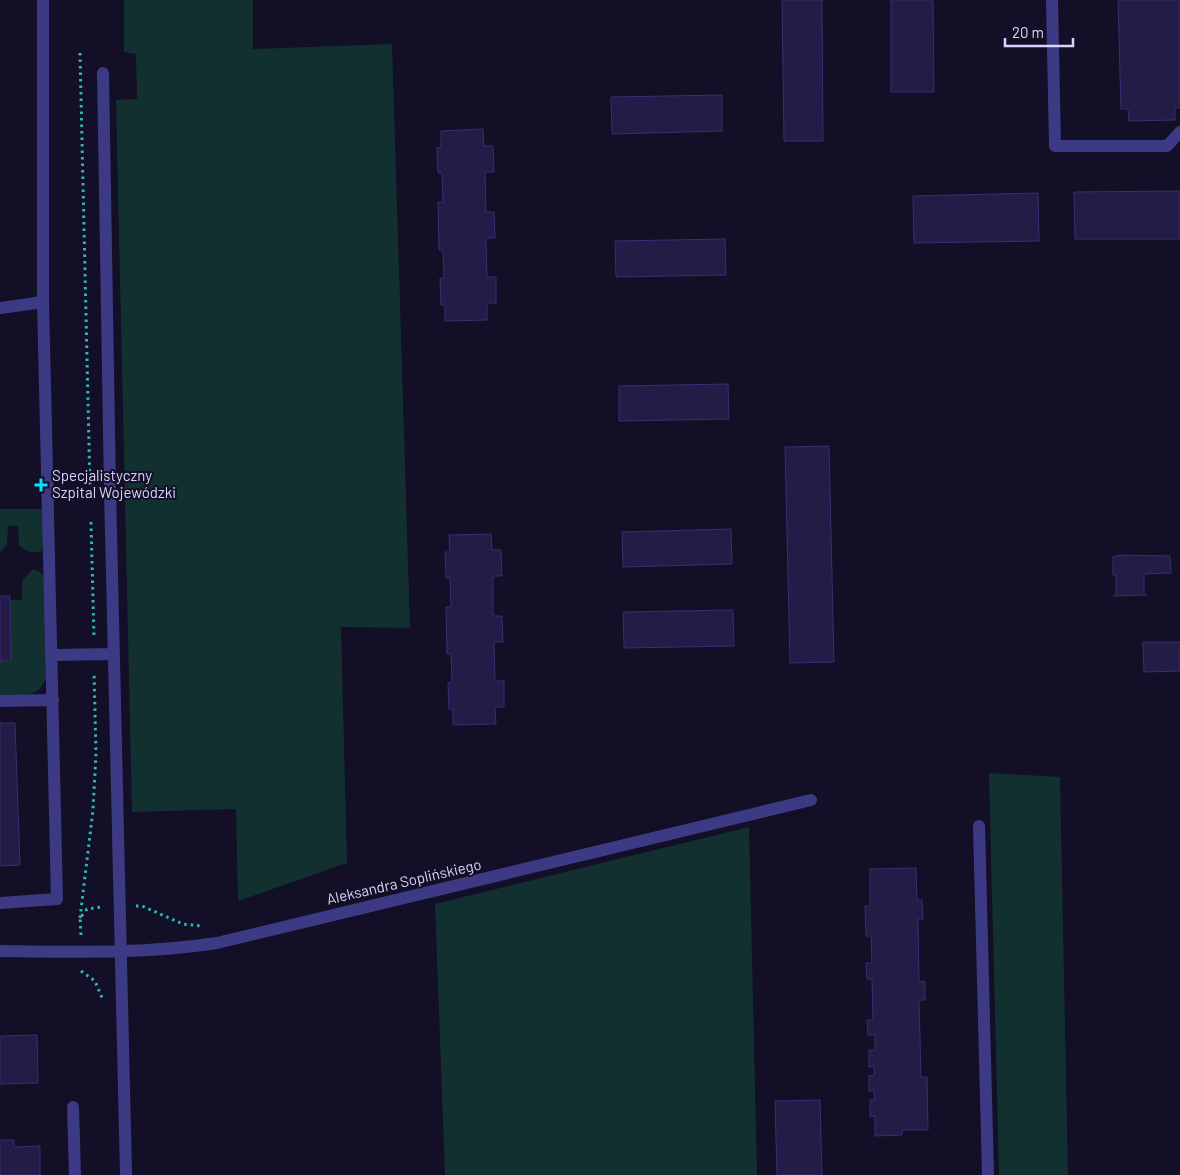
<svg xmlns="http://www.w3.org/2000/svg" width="1180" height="1175" font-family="Barlow,sans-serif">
	<rect width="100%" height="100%" fill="#130f26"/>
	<path fill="#12302f" d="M124 0H253V49L392 44 410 628 341 627 347 863 238 901 236 809 132 812 116 100 137 99 136 54 124 52Z
		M0 509H46V539L41 551C31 554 26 551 19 545L18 526H8L7 545 0 552Z
		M33 569 40 572 45 579 47 674C41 700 21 695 0 695V661H11L10 600H22V580Z
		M989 773 1060 777 1068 1175H999Z
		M749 827 757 1175H445L435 904Z"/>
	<path fill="#241b47" stroke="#3b2d73" d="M782 0H822L823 141H784Z
		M891 0H933L934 92H891Z
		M1118 0H1180V108H1175V120L1129 121 1128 109H1121Z
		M722 95V131L612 134 611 97Z
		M483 129 484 146H493L494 172H485L486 212H494L495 238H486L487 277H496V303H487V320L445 321V305H441L440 278H444L443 250H439L438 202H443L442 173H438L437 148 441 147V131Z
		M1180 191V239H1075L1074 192Z
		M1038 193 1039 241 914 243 913 196Z
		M725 239 726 275 616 277 615 241Z
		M728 384 729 419 619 421V386Z
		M829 446 834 662 790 663 785 447Z
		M731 529 732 564 623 567 622 532Z
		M491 534 492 550H501L502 576H493V616H502L503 642H494L495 681H504V707H495L496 724 453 725V709H449L448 683 452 682 451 654H447L446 607H451L450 577 446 578 445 552H450L449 535Z
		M1120 555 1170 556 1171 573 1144 574V594L1147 595 1114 596 1116 594V575H1113V557Z
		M0 596H10L11 661H0Z
		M733 610 734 646 624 648 623 612Z
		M1143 642H1180V671L1144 672Z
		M0 723H15L20 865 0 866Z
		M916 868 917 900H922L923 919H918L919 982 925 981V1000H919L921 1077H927L928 1130H902V1135L875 1136V1116L870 1117V1100H875L874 1091H869V1076L874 1075V1066L869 1067V1050H875V1035H868L867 1020H873L872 979H867L866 963H872L871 936H866L865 906H870V869Z
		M37 1035 38 1083 0 1084V1036Z
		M820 1100 822 1175H777L775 1101Z
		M0 1140H14V1147L40 1146V1175H0Z"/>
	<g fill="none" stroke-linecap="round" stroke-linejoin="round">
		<path stroke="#2fb8b0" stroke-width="3" stroke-dasharray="2.5 4" stroke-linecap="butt" d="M80 53 90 488
			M91 522 94 638
			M136 906H142L183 924 201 926
			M80 918 93 810 96 753 94 672
			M81 935 80 918 87 909 102 907
			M81 971 95 981 103 1000"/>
		<path stroke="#3d3a85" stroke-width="12" d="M1052 0 1055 146H1167L1180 132
			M103 73 110 489 126 1175
			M0 308 43 302
			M52 655 114 654
			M0 701 53 700
			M979 826 988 1175
			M0 903 57 899 43 302V0
			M0 951C73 952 145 954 217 943L811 800
			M73 1107 75 1175"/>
	</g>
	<path fill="#00e5ff" stroke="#130f26" stroke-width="2" d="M38.5 477.5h5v5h5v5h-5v5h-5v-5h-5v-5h5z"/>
	<g text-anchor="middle" stroke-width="4" stroke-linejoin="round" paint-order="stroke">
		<g font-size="15" fill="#d9d4ff" stroke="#130f26" text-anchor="start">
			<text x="52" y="481">Specjalistyczny<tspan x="52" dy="17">Szpital Wojewódzki</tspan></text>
		</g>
		<g font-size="15" fill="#d9d4ff" stroke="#130f26">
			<text transform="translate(404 882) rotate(-13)" y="5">Aleksandra Soplińskiego</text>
		</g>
	</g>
	<path d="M1005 38v8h68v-8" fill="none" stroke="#d9d4ff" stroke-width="2.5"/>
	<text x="1012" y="38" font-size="15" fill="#d9d4ff" stroke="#130f26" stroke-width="4" paint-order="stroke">20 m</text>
</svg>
